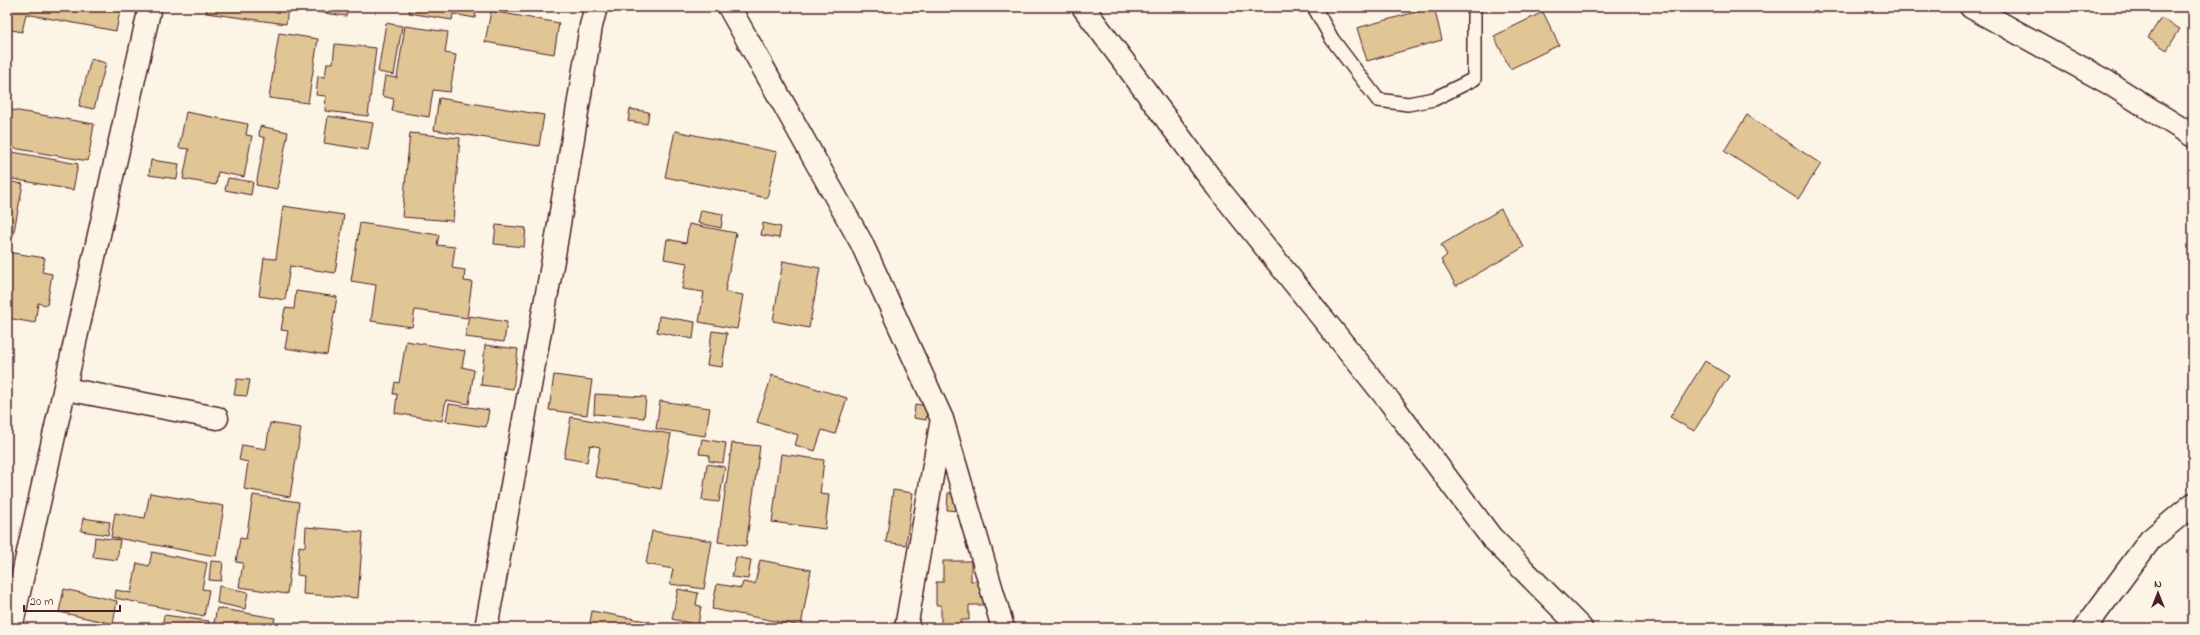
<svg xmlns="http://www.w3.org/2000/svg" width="2200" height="635" font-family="'Indie Flower',sans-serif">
	<rect width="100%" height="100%" fill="#fcf5e5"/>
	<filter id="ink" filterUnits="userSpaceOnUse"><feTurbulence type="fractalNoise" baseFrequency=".025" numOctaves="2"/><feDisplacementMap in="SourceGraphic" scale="8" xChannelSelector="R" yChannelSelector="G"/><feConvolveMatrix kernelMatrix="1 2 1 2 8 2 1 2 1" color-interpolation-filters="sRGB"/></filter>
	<g filter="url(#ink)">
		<path fill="#e0c595" stroke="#4a1f2b" d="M7 7H121L116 31 26 14 22 32 7 29Z
			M207 7H288L286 24 206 13Z
			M316 7H348L346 16 316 12Z
			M410 7H477L475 18 453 14 452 20 409 13Z
			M1434 7 1442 40 1367 61 1357 28Z
			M491 11 559 23 554 54 485 42Z
			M1543 12 1559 45 1510 69 1494 36Z
			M2161 18 2180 29 2167 50 2148 38Z
			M386 23 402 26 394 75 378 72Z
			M405 26 448 32 445 53 456 55 450 92 433 90 429 117 392 111 394 99 382 96 385 76 397 78Z
			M279 33 318 39 308 103 269 98Z
			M335 44 376 48 368 116 325 111 326 96 316 95 318 76 325 77 327 63H333Z
			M91 59 106 63 94 109 79 106Z
			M439 98 544 115 539 146 434 130Z
			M7 109 94 124 88 161 7 147Z
			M630 109 649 112 647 124 628 121Z
			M186 112 248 124 246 135 252 136 244 177 218 172 216 185 183 179 189 149 179 148Z
			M1747 115 1821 164 1798 199 1724 151Z
			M328 116 373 123 368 150 324 143Z
			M260 126 288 132 277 189 256 185 265 138 259 136Z
			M675 131 777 152 767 198 665 177Z
			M410 133 460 138 453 221 402 217Z
			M7 151 78 164 73 190 7 178Z
			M151 160 179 164 177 179 149 175Z
			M228 178 253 182 251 195 225 190Z
			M7 181 23 184 13 236 7 235Z
			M283 206 344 215 335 273 290 266 285 300 259 296 264 258 276 259Z
			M1501 209 1524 247 1456 286 1441 260 1447 255 1441 245Z
			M701 210 723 214 721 228 698 223Z
			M360 223 439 235 437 245 455 247 452 268 465 270 464 281 472 282 467 318 415 310 412 327 371 321 376 285 351 281Z
			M763 223 781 227 779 238 761 235Z
			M689 224 736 233 725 292 743 295 737 329 699 322 704 292 682 289 687 263 664 259 667 239 686 243Z
			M496 225 526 228 524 247 494 244Z
			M7 252 45 258 42 272 52 274 47 305 38 303 35 323 7 318Z
			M783 261 820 268 809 328 773 321Z
			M296 291 337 297 327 355 285 348 288 331 281 330 285 308 294 309Z
			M469 316 507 322 504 342 465 337Z
			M659 316 695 322 693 339 657 332Z
			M712 331 727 333 722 367 707 365Z
			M406 341 465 351 462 367 474 370 469 404 446 400 442 421 395 413 397 394H393L395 382 399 383Z
			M485 345 518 349 513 389 481 385Z
			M1705 361 1729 376 1694 431 1670 417Z
			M554 375 592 380 587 415 549 410Z
			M772 375 847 398 835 434 822 430 815 451 795 445 798 435 757 422Z
			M237 379 250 380 247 396 234 395Z
			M595 394 646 397 644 418 594 414Z
			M660 401 710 408 705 436 656 429Z
			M449 404 489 410 486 427 446 421Z
			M915 404 928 406 926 420 914 418Z
			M571 417 671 434 661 489 595 477 600 447 590 445 587 462 564 458Z
			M270 423 301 428 290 497 244 489 248 462 239 460 242 445 266 449Z
			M702 439 726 443 723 463 709 461V455L699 454Z
			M732 443 760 446 746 546 718 542Z
			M781 454 824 460 820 494 829 495 825 529 772 522Z
			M707 464 725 467 719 502 702 500Z
			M893 490 913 493 906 545 886 542Z
			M150 493 224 506 216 556 111 537 115 513 145 518Z
			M948 493 960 494 958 511 947 510Z
			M253 495 299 502 287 594 239 587 243 563 236 562 240 538 246 539Z
			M83 518 110 522 108 535 81 531Z
			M306 527 363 532 358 598 303 594 304 576 297 575 299 546 305 547Z
			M652 531 712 541 704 589 670 584 673 569 646 564Z
			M95 537 120 540 117 560 93 557Z
			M152 552 207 563 202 589 209 590 204 616 115 598 116 590 131 593 137 563 149 566Z
			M736 557 751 560 748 579 732 577Z
			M760 560 811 570 801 626 712 609 717 584 741 588 743 582 755 584Z
			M211 561 223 562 221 581 209 580Z
			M943 561H971V581H984V605H969V620H961V628H941V605H936V582H943Z
			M219 586 248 592 245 609 217 603Z
			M64 589 117 601 113 624 59 612Z
			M678 589 698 593 696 605 701 606 698 625 672 619Z
			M217 608 275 618 273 628H213Z
			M592 611 651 622 650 628H589Z
			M164 615 209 621 208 628H162Z"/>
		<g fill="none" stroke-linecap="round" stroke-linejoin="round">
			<g stroke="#4a1f2b" stroke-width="16">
				<path id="lane" d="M1314 7 1332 39 1378 100 1408 104 1434 99 1474 79V7"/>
			</g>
			<g stroke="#4a1f2b" stroke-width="25">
				<path id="street" d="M729 7 861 242 942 419 1003 628
					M1083 7 1217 187 1390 402 1491 537 1581 628
					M1971 7 2107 82 2193 136
					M66 389 217 418
					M11 628 150 7
					M486 628 555 249 591 26 596 7
					M906 628 941 424
					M2085 628 2150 540 2193 504"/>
			</g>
			<use href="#lane" stroke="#fcf5e5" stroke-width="13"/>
			<use href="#street" stroke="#fcf5e5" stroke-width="22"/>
		</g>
	</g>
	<rect width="2200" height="635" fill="none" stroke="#fcf5e5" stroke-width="24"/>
	<rect x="12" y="12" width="2176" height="611" fill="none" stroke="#4a1f2b" stroke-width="1.5" filter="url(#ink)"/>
	<g transform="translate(2158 593)" stroke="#fcf5e5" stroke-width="3" paint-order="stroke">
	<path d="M0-3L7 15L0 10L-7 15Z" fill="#4a1f2b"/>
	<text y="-6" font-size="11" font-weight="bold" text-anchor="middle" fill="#4a1f2b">N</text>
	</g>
	<path d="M24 605v6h96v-6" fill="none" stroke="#4a1f2b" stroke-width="2"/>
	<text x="30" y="605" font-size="12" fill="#4a1f2b" stroke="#fcf5e5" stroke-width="3" paint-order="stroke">20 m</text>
</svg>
